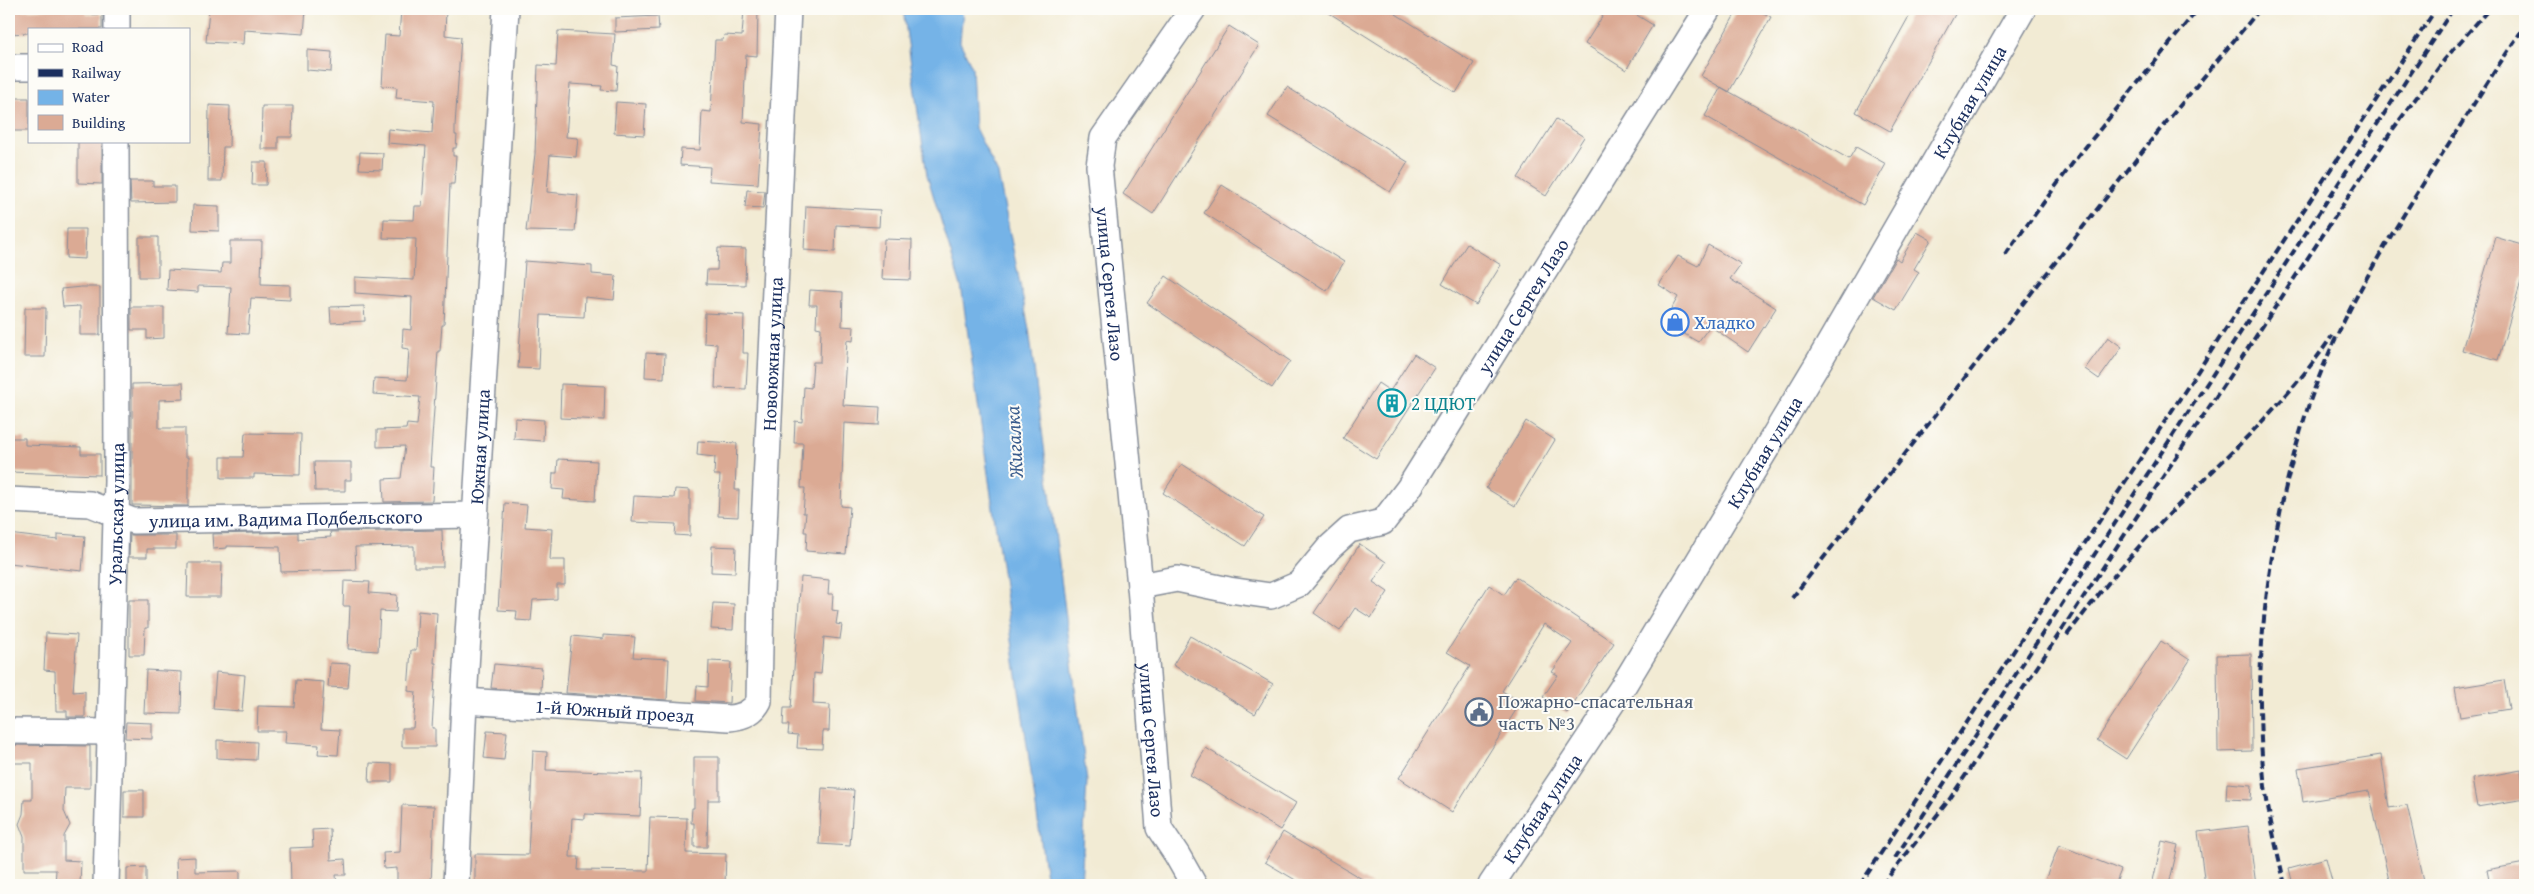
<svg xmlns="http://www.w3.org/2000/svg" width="2534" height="894" font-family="'Gentium Book Plus',serif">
	<rect width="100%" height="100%" fill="#fdfcf7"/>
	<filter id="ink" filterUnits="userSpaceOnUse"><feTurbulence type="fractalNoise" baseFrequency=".02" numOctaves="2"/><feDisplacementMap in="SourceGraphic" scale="10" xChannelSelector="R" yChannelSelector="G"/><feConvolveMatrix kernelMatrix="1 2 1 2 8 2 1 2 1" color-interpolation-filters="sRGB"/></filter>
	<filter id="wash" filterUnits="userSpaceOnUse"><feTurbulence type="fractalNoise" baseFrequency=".0096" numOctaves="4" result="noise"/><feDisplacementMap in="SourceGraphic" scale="20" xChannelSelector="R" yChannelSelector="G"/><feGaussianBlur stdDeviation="1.12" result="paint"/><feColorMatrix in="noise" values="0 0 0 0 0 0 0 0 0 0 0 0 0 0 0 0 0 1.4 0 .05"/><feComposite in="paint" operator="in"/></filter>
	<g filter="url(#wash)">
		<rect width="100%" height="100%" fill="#f2ebd4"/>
		<path fill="#74b3e7" stroke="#4871a2" d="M903 9H963L960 42 972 67 975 128 998 174 1029 329 1087 781 1081 885H1045L1046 877 961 286 927 175Z"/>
		<g id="blocks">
			<path fill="#dbaa94" d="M59 9H86L87 15 102 14V29H29V33L9 34V11Z
				M209 9H306L304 34 244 30 243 44 206 42Z
				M401 9H446L445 35 461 37 455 126V135H457L456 148H453V156H456L454 184H450L444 325H442L440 351H438L430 467H434L432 501 384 502 383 479 401 478 405 446 377 447V430L406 429 407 424 417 425 420 397 373 394 374 378 407 380 409 349 402 348 403 329 411 330 412 297 355 293V277L414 280 416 239 383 238 384 219 414 220 415 206H422L426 146 387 143 388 129 432 133 434 101 396 98 397 87 382 86 385 35 399 36Z
				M744 9H758L757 56 746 55 743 122 762 124 758 184 709 181 710 167 680 165 681 149 700 150 702 111 711 112 715 40H723L724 35 742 36Z
				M1323 9H1388L1474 63 1456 93Z
				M1607 9H1627L1653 25 1626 70 1585 44Z
				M1738 9H1756L1771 17 1729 92 1701 76Z
				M1913 9H1958L1890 131 1856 112Z
				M658 16 659 30 615 32V18Z
				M1229 26 1259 45 1153 214 1123 194Z
				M558 31 615 34 613 65 618 66 616 91 601 90 602 86 570 84 566 137 578 138 576 157 550 155 547 192 578 195 575 232 526 231 535 154 538 65 556 66Z
				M307 50 332 52 331 72 307 70Z
				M1287 87 1408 162 1390 192 1268 116Z
				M1721 87 1849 159 1856 147 1886 164 1863 205 1705 116Z
				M12 98H29V131H12Z
				M616 102 646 104 644 135 614 133Z
				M209 105 230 106 229 147H223L222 181H208Z
				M262 106H293L292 137H278V149H261Z
				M1556 119 1584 137 1546 196 1518 178Z
				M78 141H102V184L78 183Z
				M360 152 383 153 382 170 359 169Z
				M253 162H267L266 185H252Z
				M130 181H153V186H175V202L131 203Z
				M1222 185 1344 262 1327 291 1204 213Z
				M747 190 765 191 763 208 745 207Z
				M193 205 219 206V231L192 230Z
				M806 206 880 210 879 227 836 225 835 252 804 250Z
				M67 229H86L85 259 66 258Z
				M1917 232 1931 240 1914 269 1919 272 1896 310 1873 297 1896 258 1900 261Z
				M139 237H158V277H139Z
				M2495 237 2525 246V268L2498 360 2462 350Z
				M884 239 912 240 911 280 882 279Z
				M230 241H262L261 284 290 285V300L251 298 248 334 228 333 231 287 198 286V292L167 290 168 270 221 273 222 263H230Z
				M1467 244 1501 265 1476 305 1442 284Z
				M1708 245 1741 264 1730 279 1776 308 1748 352 1710 326 1698 342 1664 322 1678 297 1659 285 1678 256 1698 266Z
				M718 248 746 249 745 285 706 284 707 270H717Z
				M525 261 592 266V274L616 276 614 300 585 297 584 317 541 315 539 369 518 368Z
				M1166 276 1290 361 1272 388 1147 303Z
				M81 287H100V335H80V306L63 307 61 289Z
				M810 290 843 292 842 326 854 327 853 341 847 340 843 405 880 407 879 425 844 423 841 506 850 507 846 554 806 551 807 532H804L806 513H803L805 488H801L803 443H794L795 421 802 422 804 387 811 388 813 362H820L821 328 816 327 817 305H809Z
				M364 306 365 321 331 323 330 307Z
				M131 307H164V338L147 339V330H131Z
				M25 308H46L45 357H24Z
				M705 313 744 315 743 353H748L746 389 715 388 717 344 704 343Z
				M2108 337 2122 347 2099 379 2085 369Z
				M646 353 665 354 664 378 645 377Z
				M1414 354 1435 368 1376 459 1343 438 1378 383 1390 391Z
				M183 383 184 399 159 400V428H185V457H188V506L132 505V384Z
				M561 384 605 386 604 420 560 418Z
				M515 418 544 420 543 441 514 439Z
				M1526 421 1555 440 1515 506 1486 488Z
				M245 433 301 434 300 475 254 474V478H221V457H243Z
				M9 438H25V445L81 447V454H100V475L9 472Z
				M698 441 737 443 735 490H739L738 517 718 516 720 475H714L715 457 697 455Z
				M558 459 597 461 595 501 563 499 564 490 552 489 553 473H557Z
				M314 462H351V480H345V491H315Z
				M1182 464 1264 517 1245 546 1163 493Z
				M675 489 690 490V536L675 535 676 524 632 522 634 496 674 498Z
				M505 503 527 505 525 527 552 529 550 560H565V585H557V599L533 600 531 621 516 620 517 611 498 610Z
				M442 530 443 567H414V546L355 547 356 570 281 572 280 547 227 546V548L213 549 212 534 298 532V539L331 537 330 532Z
				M9 534 58 540V534L85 536 82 571 9 563Z
				M130 535H176V549H147V557H129Z
				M1360 544 1386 562 1373 582 1388 592 1371 618 1355 608 1340 631 1314 613Z
				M712 546 736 547 735 573 711 572Z
				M188 563H222L221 597H187Z
				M801 577 829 580 828 594H833L832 610 838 611 836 624 842 625 840 639 824 637 821 674 814 673 813 704 830 705 829 731H823L822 749 797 748 798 735 788 734 789 725H783L784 708H791Z
				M1516 577 1614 643 1567 713 1543 697 1558 675 1552 672 1572 643 1544 624 1502 691 1521 702 1452 812 1399 778 1470 666 1447 652 1489 585 1504 595Z
				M344 581 370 582 369 593 397 595 396 612 380 611 378 651 348 649 350 606H343Z
				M129 600H148V628H145L144 655H129Z
				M713 603 734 604 733 630 711 629Z
				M418 611 437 613 434 663H436L432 728H435V747H402V728H413L416 692 408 691 411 650H416Z
				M46 633 77 635 73 692 85 691V717H67V711H56L55 671 44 670Z
				M603 635 635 637 633 657 669 659 667 700 566 693 572 636 603 639Z
				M1190 636 1273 684 1255 714 1173 665Z
				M2161 641 2190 660 2126 759 2097 740Z
				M2251 654 2252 751 2218 752 2217 655Z
				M709 661 731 662 729 703 696 701 697 686 708 687Z
				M330 663 350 664 348 688 328 687Z
				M494 664 542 668 541 692 491 688Z
				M146 670 182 672 181 714 144 713Z
				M216 672 245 675 242 711 213 709Z
				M296 680 324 682 321 729 340 730 338 755 318 754 319 745 285 743 286 731H257L258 706 294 707Z
				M2504 680 2509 709 2460 717 2455 688Z
				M126 722 152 723V739L125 738Z
				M487 731 507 732 504 760 484 758Z
				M217 740 257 742 256 760 217 758Z
				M9 745 90 746V788H65L64 811 70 825 64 836V860L81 861 80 885H55L56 870H24V837L19 824 23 814 24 800H32V763H9Z
				M1206 748 1296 803 1280 830 1190 775Z
				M533 751 547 752 546 770 642 773 640 816 585 814V819L572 818 570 857H579L578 870 648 871 650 817 687 818 686 853 726 854 725 885H475V854L528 855Z
				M2381 755 2389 808 2407 805 2425 885H2390L2369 791 2303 802 2298 768Z
				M694 757H719V800H708L707 847H694V823H691L692 808H694Z
				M370 763 392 764V782H369Z
				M2521 770 2525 799 2477 807 2472 779Z
				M2227 783 2252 785 2251 800 2226 799Z
				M822 788 854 790 850 846 819 844Z
				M124 790H144V817H124Z
				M402 805 434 806 431 885H397V868L384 869 383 853 400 852Z
				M2248 826 2256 885H2205L2198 832Z
				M330 829 331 860 345 859 346 875H336L337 885H291L290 848 313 847 312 830Z
				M1283 832 1372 885H1304L1265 862Z
				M2162 841 2178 845 2169 885H2152Z
				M2059 845 2121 870 2115 885H2043Z
				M195 857V872L240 871V885H177L176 858Z
				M2326 858 2333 885H2293L2289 868Z
				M2525 863V885H2490L2487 870Z
				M146 867V885H127V868Z"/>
		</g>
	</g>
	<g filter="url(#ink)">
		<use href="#blocks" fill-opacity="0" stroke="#868d99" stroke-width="1"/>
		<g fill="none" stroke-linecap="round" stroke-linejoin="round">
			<g stroke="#868d99" stroke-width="28">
				<g id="minor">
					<path id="s1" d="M1193 9 1103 138 1099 166 1140 586 1159 828 1177 855 1194 885"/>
					<path d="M117 29V9"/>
					<path d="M9 67H29"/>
					<path id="s2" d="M9 500 90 504 133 521 475 515"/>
					<path id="s3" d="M1140 586 1177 579 1229 590 1271 596 1299 584 1329 548 1349 530 1383 522 1409 488 1708 9"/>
					<path id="s4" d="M464 701 729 718C742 717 753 713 759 701L761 591 788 9"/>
					<path d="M9 731 110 732"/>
					<path id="s5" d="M106 885 117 481 116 141"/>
					<path id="s6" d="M456 885 464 701 506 9"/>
					<path id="s7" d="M1491 885 1622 688 1821 358 2023 9"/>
				</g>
			</g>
			<use href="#minor" stroke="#fff" stroke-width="25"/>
			<path stroke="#1b2f5e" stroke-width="4" stroke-dasharray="8 4" stroke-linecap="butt" d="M2005 255 2075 160 2198 9
				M1792 598 2149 143 2260 9
				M2067 635C2095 599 2124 562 2155 529 2215 466 2283 409 2332 336
				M1895 858 2453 9
				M1860 885 2436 9
				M1882 885 1949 800 1979 755 2393 129 2445 59 2489 9
				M2285 885C2276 846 2266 807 2263 767 2252 649 2272 517 2309 404 2340 314 2393 231 2444 151 2471 109 2497 66 2525 26"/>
		</g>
	</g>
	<defs>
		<g id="shop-ring" transform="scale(1.4375)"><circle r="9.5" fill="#fdfcf7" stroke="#3f7fe0" stroke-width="1.5"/><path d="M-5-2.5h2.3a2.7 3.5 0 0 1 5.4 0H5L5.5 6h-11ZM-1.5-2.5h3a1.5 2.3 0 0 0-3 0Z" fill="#3f7fe0"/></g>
		<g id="building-ring" transform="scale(1.4375)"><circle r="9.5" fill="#fdfcf7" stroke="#0f9aa8" stroke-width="1.5"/><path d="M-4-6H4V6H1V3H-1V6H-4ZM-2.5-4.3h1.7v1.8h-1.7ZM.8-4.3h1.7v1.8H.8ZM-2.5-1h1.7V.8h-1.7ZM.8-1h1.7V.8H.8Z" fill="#0f9aa8"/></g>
		<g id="civic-ring" transform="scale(1.4375)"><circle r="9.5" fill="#fdfcf7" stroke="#5c6f8a" stroke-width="1.5"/><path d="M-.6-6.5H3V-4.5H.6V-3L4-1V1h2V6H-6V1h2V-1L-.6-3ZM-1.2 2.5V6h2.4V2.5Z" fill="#5c6f8a"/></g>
	</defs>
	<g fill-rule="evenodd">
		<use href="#shop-ring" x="1675" y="322"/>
		<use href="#building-ring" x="1392" y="403"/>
		<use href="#civic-ring" x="1479" y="712"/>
	</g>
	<g text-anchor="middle" stroke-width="4" stroke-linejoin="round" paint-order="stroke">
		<g font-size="19" fill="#1b2f5e" stroke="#fdfcf7">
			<text dy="7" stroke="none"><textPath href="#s7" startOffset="918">Клубная улица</textPath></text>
			<text dy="7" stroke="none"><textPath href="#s1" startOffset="304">улица Сергея Лазо</textPath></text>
			<text dy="7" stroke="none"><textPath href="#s3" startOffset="530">улица Сергея Лазо</textPath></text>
			<text dy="7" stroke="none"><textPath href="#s4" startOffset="649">Новоюжная улица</textPath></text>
			<text dy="7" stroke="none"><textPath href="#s6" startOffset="439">Южная улица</textPath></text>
			<text dy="7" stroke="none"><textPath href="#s7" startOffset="512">Клубная улица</textPath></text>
			<text dy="7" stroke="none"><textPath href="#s5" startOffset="371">Уральская улица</textPath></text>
			<text dy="7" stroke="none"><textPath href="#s2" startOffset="280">улица им. Вадима Подбельского</textPath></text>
			<text dy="7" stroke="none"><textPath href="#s4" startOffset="151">1-й Южный проезд</textPath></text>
			<text dy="7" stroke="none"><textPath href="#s1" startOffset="762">улица Сергея Лазо</textPath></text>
			<text dy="7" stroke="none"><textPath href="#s7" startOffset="92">Клубная улица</textPath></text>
		</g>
		<g font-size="19" fill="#366cbe" stroke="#fdfcf7" text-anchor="start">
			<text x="1694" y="329">Хладко</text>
		</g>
		<g font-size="19" fill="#0d838f" stroke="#fdfcf7" text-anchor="start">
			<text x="1411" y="410">2 ЦДЮТ</text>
		</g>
		<g font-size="19" fill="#4e5e75" stroke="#fdfcf7" text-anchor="start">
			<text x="1498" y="708">Пожарно-спасательная<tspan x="1498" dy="22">часть №3</tspan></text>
		</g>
		<g font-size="20" font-style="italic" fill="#3a5d8e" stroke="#fdfcf7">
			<text transform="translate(1014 442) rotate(-93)" y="7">Жигалка</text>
		</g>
	</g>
	<rect width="2534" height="894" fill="none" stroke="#fdfcf7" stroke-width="30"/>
	<rect x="28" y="28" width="162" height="115" fill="#fdfcf7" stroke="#a3aaba"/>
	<rect x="38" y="44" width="25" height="8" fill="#ffffff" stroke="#a3aaba"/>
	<text x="72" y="52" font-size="15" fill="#1b2f5e">Road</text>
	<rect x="38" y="69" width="25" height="8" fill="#1b2f5e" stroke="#a3aaba"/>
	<text x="72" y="78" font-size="15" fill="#1b2f5e">Railway</text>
	<rect x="38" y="90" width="25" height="15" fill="#74b3e7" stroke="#a3aaba"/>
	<text x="72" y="102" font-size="15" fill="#1b2f5e">Water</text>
	<rect x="38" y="115" width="25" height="15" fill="#dbaa94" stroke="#a3aaba"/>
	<text x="72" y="128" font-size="15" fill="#1b2f5e">Building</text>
</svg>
